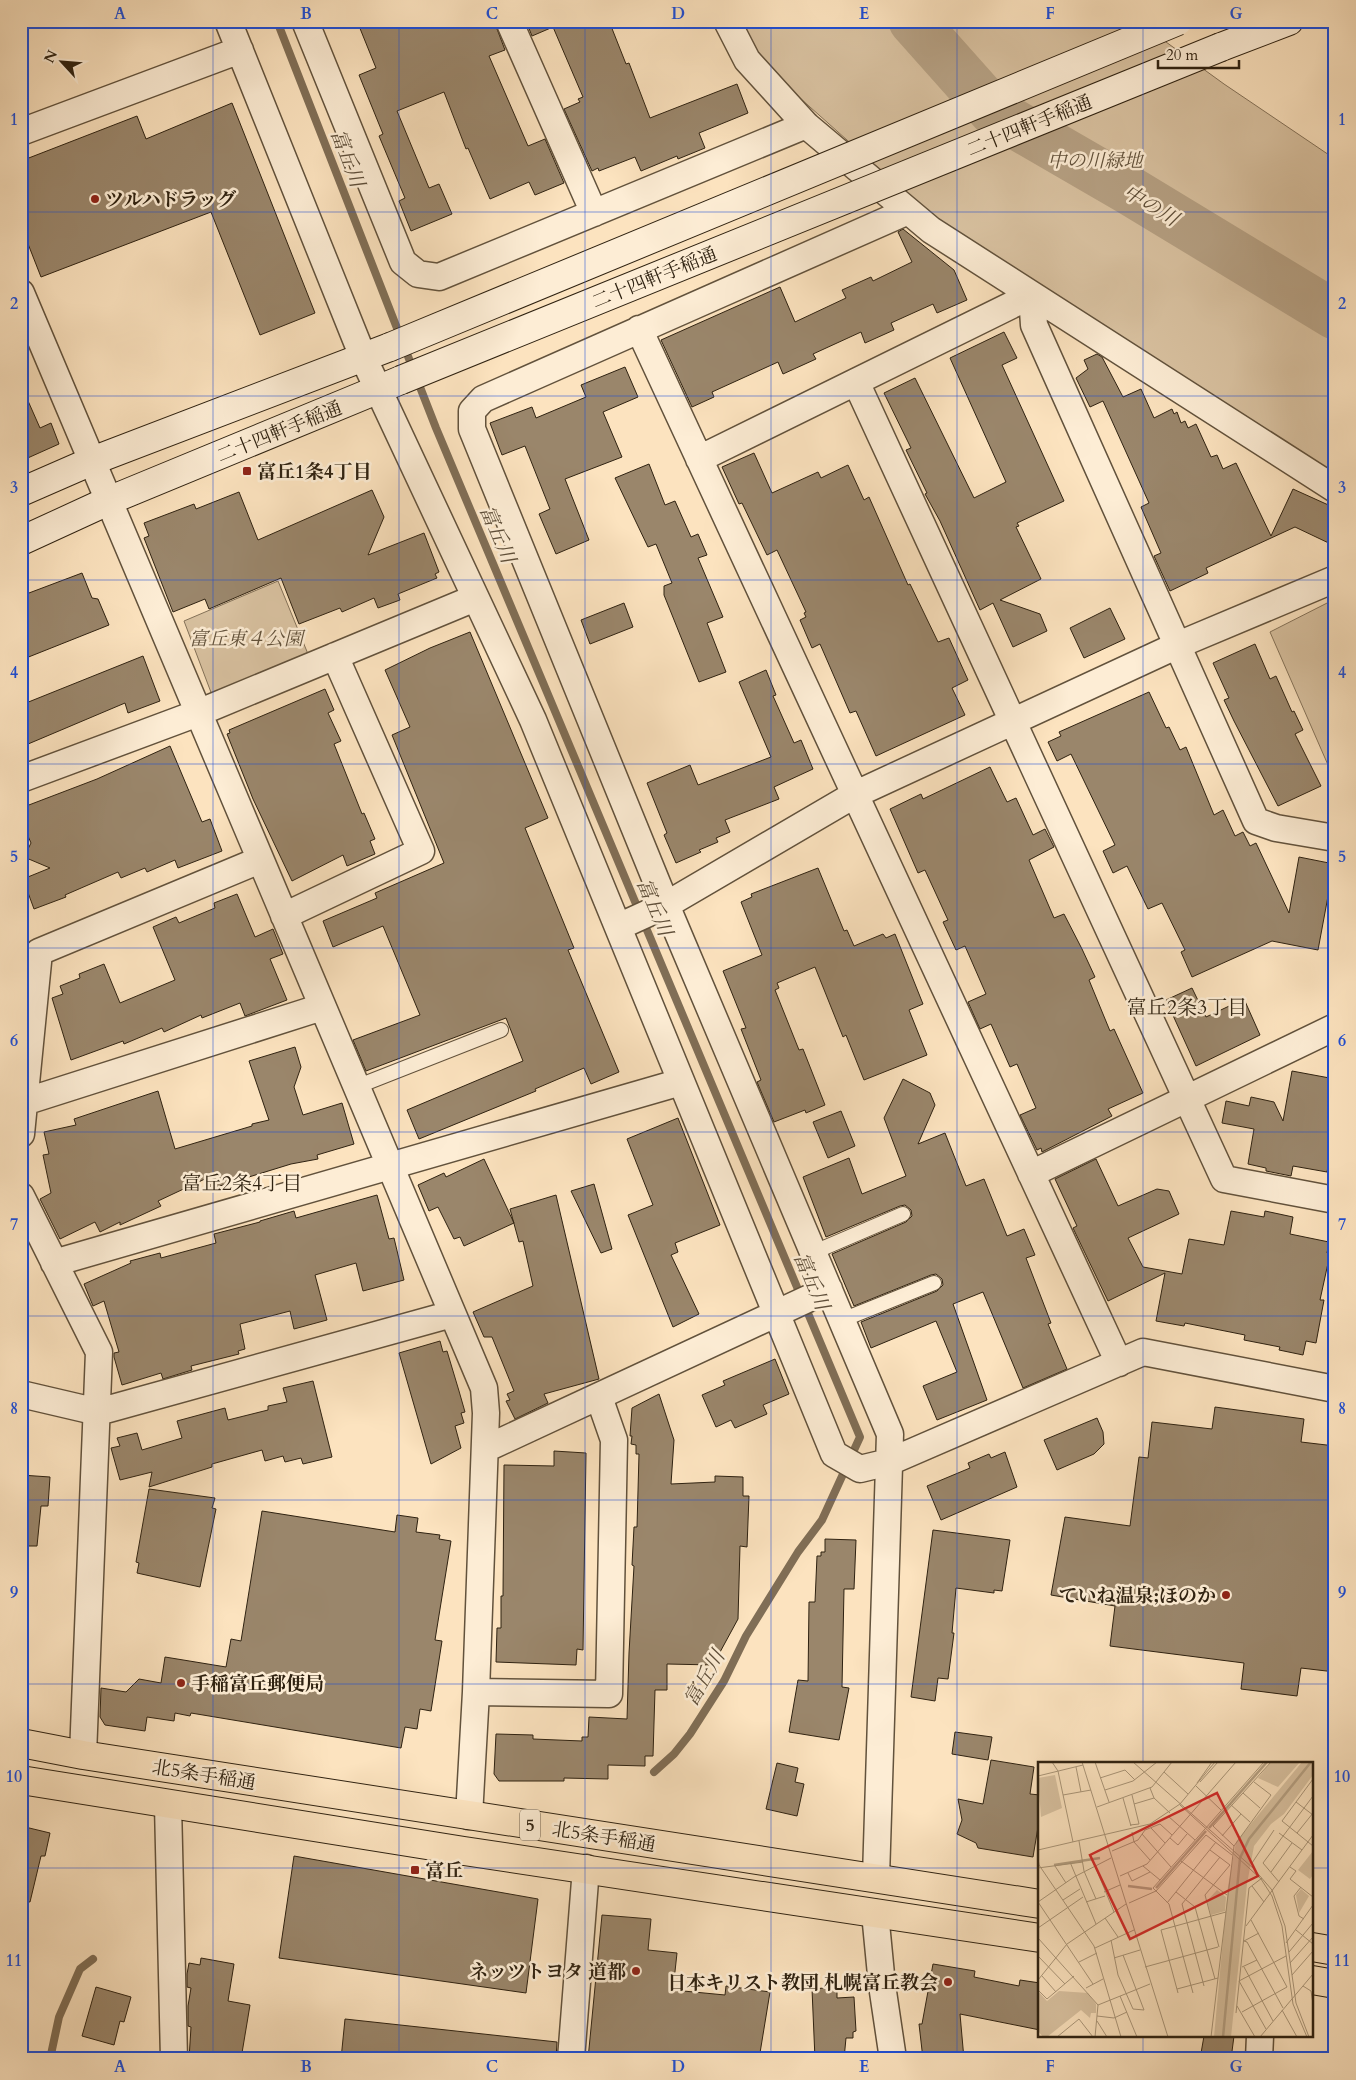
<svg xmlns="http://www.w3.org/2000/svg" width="1356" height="2080" font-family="Cardo,'Noto Serif JP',serif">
	<rect width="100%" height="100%" fill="#fce3bf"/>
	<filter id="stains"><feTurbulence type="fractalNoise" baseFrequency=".004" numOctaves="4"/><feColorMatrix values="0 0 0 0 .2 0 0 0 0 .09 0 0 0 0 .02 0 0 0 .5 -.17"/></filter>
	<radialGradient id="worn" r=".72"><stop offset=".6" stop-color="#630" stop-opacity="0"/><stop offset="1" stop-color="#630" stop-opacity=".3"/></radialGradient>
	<path fill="#d9c2a1" stroke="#847259" d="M742 21H1137L1224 84 1335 159V474L939 222 764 66Z
		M278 581 308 654 212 695 184 621Z
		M1335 599V781L1270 632Z"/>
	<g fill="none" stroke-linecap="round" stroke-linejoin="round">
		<path stroke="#806e56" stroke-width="8" d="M277 21 436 428 860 1437 822 1520 798 1552 746 1636 724 1681 690 1734 674 1754 654 1772
			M50 2059 59 2017 80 1969 93 1959"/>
		<path stroke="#b6a184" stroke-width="49" d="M913 21 994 112 1127 189 1335 315"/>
	</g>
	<path fill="#9a866b" stroke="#2f2211" d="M357 21H494L505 50 489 56 528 146 545 139 564 183 535 195 529 182 490 199 468 148 466 149 444 92 397 111 429 188 439 184 452 214 411 231 399 201 405 198 379 136 383 134 359 75 376 68Z
		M526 21H609L626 64 629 63 650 118 737 84 748 113 699 133 705 148 678 159 677 156 641 171 635 157 599 171 598 168 592 171 564 109 580 102 578 99 583 97 553 27 532 36Z
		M232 103 315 313 260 335 211 212 41 277 21 226V161L137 116 146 139Z
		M903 229 954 270 967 300 937 313 933 304 891 323 894 330 865 343 861 332 813 354 816 359 783 374 778 362 712 392 714 397 692 407 661 340 780 287 795 322 846 298 842 290 871 277 873 281 912 262 898 232Z
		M1004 332 1017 358 1002 365 1064 501 1017 523 1019 526 1016 527 1041 579 1000 600 1040 614 1047 631 1013 647 993 603 980 610 940 521 925 494 927 493 906 450 911 448 884 393 915 378 974 498 1006 482 950 358Z
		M1097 354 1102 357 1123 397 1141 389 1154 418 1172 409 1174 414 1177 412 1181 423 1185 421 1188 428 1196 424 1211 457 1217 455 1223 469 1236 463 1271 536 1293 489 1335 508V546L1295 527 1206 568 1208 573 1170 591 1154 556 1161 553 1141 507 1149 503 1103 401 1090 407 1076 378 1088 369 1084 360Z
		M625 367 638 397 603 412 622 457 565 479 589 540 556 554 539 514 550 509 525 446 502 455 490 423 532 407 536 418 586 397 581 385Z
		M21 385 40 428 51 423 59 444 21 461Z
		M754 453 772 493 818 472 821 478 848 465 864 500 869 497 908 585 910 584 938 642 949 638 968 680 952 688 965 715 876 756 856 711 850 713 820 644 812 648 800 620 806 617 804 613 806 612 777 550 767 555 742 503 739 504 722 467Z
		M649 464 665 505 675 501 691 537 698 534 707 555 698 558 723 617 707 623 726 672 699 682 664 595V586L672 583 656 544 648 547 615 478Z
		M372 490 384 517 368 555 424 533 439 572 435 574 437 578 398 594 400 600 378 608 374 598 342 612 340 608 299 624 281 578 209 609 205 599 173 612 144 538 149 536 144 523 194 504 196 509 239 492 258 540Z
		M82 573 92 598 98 599 109 625 21 660V596Z
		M624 603 633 627 590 644 581 620Z
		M1110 608 1125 639 1084 658 1070 628Z
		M470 632 548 818 525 828 574 948 568 950 619 1072 591 1084 584 1068 535 1089 536 1091 419 1139 407 1110 523 1061 506 1018 366 1071 353 1040 420 1015 383 926 333 947 323 921 377 898 375 893 444 863 392 735 410 727 385 670 430 648Z
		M1255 644 1270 679 1276 676 1292 712 1294 711 1303 730 1295 734 1321 786 1278 806 1234 721 1224 700 1229 698 1213 663Z
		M143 656 160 701 128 713 125 703 21 747V705Z
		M766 670 776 695 773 696 794 743 801 740 813 769 774 787 779 799 725 820 730 832 716 838 718 842 699 850 701 852 676 863 664 835 667 833 647 783 690 765 698 785 771 757 739 682Z
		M325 689 334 710 328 713 341 741 334 744 362 814 364 813 375 839 370 841 375 854 347 866 343 855 292 881 253 799 227 734 230 733 229 730Z
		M1149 692 1166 728 1169 727 1180 750 1186 747 1214 815 1223 810 1235 836 1243 832 1250 846 1256 843 1289 913 1299 857 1334 864 1318 950 1272 941 1192 977 1181 952 1185 950 1162 903 1148 909 1127 866 1113 873 1103 851 1115 845 1071 754 1057 761 1048 742 1061 736 1059 732Z
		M170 746 202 822 210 819 222 851 178 868 175 860 147 872 145 868 121 878 118 872 65 895 66 897 34 909 23 879 50 868 24 857 31 843 25 829 28 828 21 808 97 779Z
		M990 767 1007 802 1016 798 1033 835 1045 829 1054 847 1029 860 1054 918 1064 914 1082 949 1095 977 1089 980 1110 1031 1114 1029 1143 1093 1108 1109 1112 1116 1042 1152 1041 1148 1037 1150 1020 1115 1036 1108 1017 1064 1010 1067 991 1024 980 1029 968 1002 986 994 965 946 956 950 943 922 948 920 925 870 918 873 890 809 921 794 923 799Z
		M818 868 844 931 847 930 854 946 883 934 886 938 895 934 923 1004 909 1010 927 1055 864 1080 846 1035 843 1037 815 967 777 983 779 988 775 990 799 1050 803 1049 825 1105 806 1113 805 1110 774 1122 757 1082 761 1080 741 1029 746 1028 723 971 762 955 741 902 752 897 751 894Z
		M237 894 255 937 273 929 283 954 270 959 287 1000 245 1016 240 1003 202 1018 201 1015 164 1032 162 1028 124 1044 123 1041 71 1060 52 998 63 994 60 986 80 978 79 974 104 964 120 1003 175 980 153 927 176 917 179 923 215 908 214 903Z
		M1192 988 1206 1017 1244 999 1260 1035 1196 1066 1166 1000Z
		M295 1047 301 1067 294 1087 303 1115 342 1103 354 1144 317 1155 318 1159 291 1164 210 1189 207 1178 158 1201 161 1206 120 1225V1222L100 1232 95 1222 60 1239 40 1199 51 1193 43 1155 49 1154 44 1132 76 1125 74 1119 158 1091 175 1149 252 1126V1124L269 1120 249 1061Z
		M1292 1071 1335 1079V1129L1327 1172 1293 1166 1291 1176 1266 1171V1168L1248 1164 1254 1129 1222 1123 1226 1101 1249 1106 1251 1097 1274 1102 1283 1121Z
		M903 1079 930 1093 935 1105 918 1144 945 1133 966 1186 984 1179 1007 1236 1024 1229 1035 1255 1026 1258 1051 1323 1048 1324 1067 1369 1023 1388 983 1292 953 1304 987 1400 937 1420 923 1386 957 1372 936 1321 871 1348 861 1322 937 1291 943 1285 942 1279 936 1274 931 1275 854 1306 832 1254 906 1222 912 1216 911 1210 905 1205 900 1206 826 1237 803 1177 849 1158 862 1194 906 1176 884 1118Z
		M841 1111 855 1146 828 1158 813 1122Z
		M678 1118 720 1225 675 1243 678 1252 671 1255 699 1314 673 1327 628 1215 653 1205 627 1139Z
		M484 1159 514 1223 464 1246 460 1237 454 1239 438 1207 429 1211 418 1185 444 1173 446 1177Z
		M1096 1159 1118 1206 1157 1189 1169 1191 1179 1214 1128 1238 1143 1267 1182 1274 1189 1239 1224 1245 1231 1211 1264 1217 1265 1211 1293 1217 1290 1234 1329 1242 1327 1253 1330 1254 1320 1300H1324L1316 1343 1306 1341 1303 1355 1279 1350 1280 1347 1244 1340 1245 1335 1185 1323 1184 1326 1156 1321 1165 1273 1108 1301 1073 1228 1077 1226 1055 1179Z
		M594 1184 612 1249 601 1253 571 1191Z
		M377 1195 389 1239 394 1238 404 1280 363 1291 356 1263 315 1275 327 1320 294 1329 290 1311 240 1324 245 1349 238 1351 239 1354 191 1366 192 1370 163 1379 161 1373 122 1385 114 1357V1353L119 1352 104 1301 93 1306 84 1284 131 1263 130 1261 160 1253 161 1258 216 1243 214 1234 260 1222V1221L294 1211 296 1218Z
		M556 1195 599 1379 544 1394 548 1403 515 1419 506 1401 510 1400 507 1394 514 1391 492 1337H484L473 1312 533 1286 523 1241 519 1242 510 1209Z
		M440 1341 443 1352 447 1351 459 1391 465 1412 461 1413 464 1423 455 1426 461 1448 431 1464 399 1353Z
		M775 1359 789 1394 763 1405 767 1414 735 1428 731 1420 716 1427 702 1395 725 1385 723 1381Z
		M313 1381 332 1457 303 1464 301 1458 285 1462 283 1456 265 1461 262 1450 212 1464V1467L149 1487 152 1472 120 1480 111 1448 120 1446 117 1438 137 1433 142 1450 182 1438 177 1421 225 1408 228 1420 268 1410V1406L287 1402 283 1388Z
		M659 1394 674 1440 671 1484 715 1482V1476L743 1477V1496H749L747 1547 740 1546 738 1619 713 1665 667 1664V1690H655L653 1756H645V1766L608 1765V1779L564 1778V1781H499L494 1774 496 1734 533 1735V1739L582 1741V1737H588L589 1717 627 1719 629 1653 634 1566 632 1565 634 1527H637L639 1454H636V1445L631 1444 632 1436H630L632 1408Z
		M1215 1407 1304 1419 1301 1442 1335 1446V1672L1301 1668 1297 1696 1241 1689 1244 1663 1110 1646 1115 1606 1051 1595 1065 1517 1130 1526 1139 1457 1148 1458 1152 1422 1212 1429Z
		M1097 1418 1103 1432 1104 1444 1094 1454 1057 1470 1044 1440Z
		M554 1451 586 1453 583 1650 577 1649 576 1665 496 1662 497 1628H501V1596H503L504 1465 554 1466Z
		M1005 1452 1017 1487 941 1520 927 1486 970 1468 968 1463 989 1454 991 1458Z
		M21 1475 50 1477 48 1506H41L37 1546H21Z
		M149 1489 215 1498 212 1508 216 1509 200 1587 137 1573 139 1563 136 1562Z
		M262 1511 395 1532 397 1515 418 1518 416 1532 440 1535 439 1539 451 1541 435 1640 442 1641 431 1711 420 1709 417 1729 405 1727 401 1748 191 1713 190 1716 175 1713 174 1721 147 1717 145 1731 105 1725 100 1717 101 1688 126 1692 139 1679 161 1683 165 1657 226 1667 231 1639 241 1641Z
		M933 1530 1010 1540 1002 1591 994 1590V1593L956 1588 952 1633H954L948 1679 938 1678 935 1701 911 1697Z
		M825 1539 856 1540 854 1589H844L842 1687 849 1688 839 1740 789 1732 798 1680 808 1681 809 1602H815L817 1556H821V1552H825Z
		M955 1732 992 1737 988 1760 952 1754Z
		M991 1760 1034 1767 1030 1794 1040 1795V1815L1033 1857 978 1848 976 1843 957 1834 962 1820 958 1799 983 1804Z
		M777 1763 798 1768 795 1782 804 1784 797 1816 766 1809Z
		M21 1826 50 1833 45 1856H41L30 1902 21 1901Z
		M294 1856 538 1899 526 1993 279 1958Z
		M602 1915 651 1919 648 1950 677 1953 673 1990 725 1995 726 1986 770 1992 759 2059H659L614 2055 613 2059H588Z
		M201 1958 234 1964 228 2001 250 2005 241 2059H189L191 2027 188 2026V2006L191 1988 187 1987V1974L189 1963 200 1965Z
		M933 1964 975 1971 974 1977 1019 1986 1020 1980 1040 1983V2030L960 2014 964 2059H923L919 2024H922Z
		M96 1987 131 1997 124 2022 120 2021 114 2045 82 2036Z
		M837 1987V1998L854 1997 856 2031 853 2032V2038H846L844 2059H815L812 1989Z
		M345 2019 557 2042 556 2059H341Z
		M1204 2036H1234L1231 2059H1200Z"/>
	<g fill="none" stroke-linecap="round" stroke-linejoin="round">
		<g stroke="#62523c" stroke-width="16">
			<path id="lane" d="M356 1087 501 1030
				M812 1253 903 1214
				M842 1320 934 1283"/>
		</g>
		<g stroke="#62523c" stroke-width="29">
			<path id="street" d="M228 21 363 357 533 720 834 1454 860 1469 889 1462 1143 1352 1335 1389
				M305 21 403 262 418 274 439 277 806 125
				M509 21 594 213
				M727 21 747 60 806 125 931 230 1335 489
				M21 132 240 50
				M21 293 484 1388 486 1413 476 1692 469 1816
				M639 329 1119 1363
				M856 382 1224 1179 1335 1200
				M699 459 1032 295 1034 325 1256 821 1276 828 1335 838
				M21 779 198 713 475 598
				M284 916 421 851 335 656
				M618 927 666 905 854 795 1178 645 1335 579
				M24 1102 322 1007
				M21 1134 39 952 260 860
				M1031 1174 1335 1027
				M21 1196 99 1352 83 1755
				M54 1263 681 1082
				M21 1394 98 1412 452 1314
				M485 1449 829 1289
				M476 1692 609 1694 614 1440 599 1397
				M168 1805 174 2059
				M876 1877 890 1434 666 905 472 429V411L483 399 908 211
				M875 1913 882 1985 893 2059
				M571 2059 586 1868
				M1259 2059 1260 2036"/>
		</g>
		<g stroke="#2f2211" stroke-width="30">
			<path id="secondary" d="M1221 47 1289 21
				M21 492 92 461 390 347
				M21 541 108 501 401 380"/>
		</g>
		<g stroke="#2f2211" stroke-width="30">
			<path id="highway" d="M21 1743 83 1755 1040 1904
				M21 1780 464 1851 1040 1938
				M1312 1947 1335 1951
				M1312 1980 1335 1984"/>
		</g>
		<use href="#lane" stroke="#fdedd5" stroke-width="14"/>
		<use href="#street" stroke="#fdedd5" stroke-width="26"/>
		<use href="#secondary" stroke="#fdedd5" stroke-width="28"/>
		<use href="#highway" stroke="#fce3bf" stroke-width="28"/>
		<g stroke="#2f2211" stroke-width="30" stroke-linecap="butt">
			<path id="secondary-bridge" d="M390 347 1178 21
				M401 380 1221 47"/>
		</g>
		<use href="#secondary-bridge" stroke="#fdedd5" stroke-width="28"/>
	</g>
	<path fill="none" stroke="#1d4ed8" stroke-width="1" stroke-opacity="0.55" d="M213 21V2059M399 21V2059M585 21V2059M771 21V2059M957 21V2059M1143 21V1764M21 212H1335M21 396H1335M21 580H1335M21 764H1335M21 948H1335M21 1132H1335M21 1316H1335M21 1500H1335M21 1684H1335M21 1868H1040M1312 1868H1335M1143 2036V2059"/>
	<g fill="#8f2418" stroke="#fdedd5" stroke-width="2">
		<circle cx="95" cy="199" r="5"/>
		<rect x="242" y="466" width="10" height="10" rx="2.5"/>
		<circle cx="1226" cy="1595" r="5"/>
		<circle cx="181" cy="1683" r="5"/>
		<rect x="410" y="1865" width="10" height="10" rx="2.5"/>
		<circle cx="636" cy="1971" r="5"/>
		<circle cx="948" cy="1982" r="5"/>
	</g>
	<g text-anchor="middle" stroke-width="5" stroke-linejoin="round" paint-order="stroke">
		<rect fill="#fdedd5" stroke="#6d5f4c" stroke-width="1" x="520" y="1809.5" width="20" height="31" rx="4"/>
		<g font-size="18" font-weight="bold" fill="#2f2211">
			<text x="530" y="1831">5</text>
		</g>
		<g font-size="19" fill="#2f2211" stroke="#fdedd5">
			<text transform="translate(1029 125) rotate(-22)" y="7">二十四軒手稲通</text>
			<text transform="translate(654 277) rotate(-22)" y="7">二十四軒手稲通</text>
			<text transform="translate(279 431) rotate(-22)" y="7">二十四軒手稲通</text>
			<text transform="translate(204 1774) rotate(9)" y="7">北5条手稲通</text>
			<text transform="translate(604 1836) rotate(9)" y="7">北5条手稲通</text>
		</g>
		<g font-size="19" font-style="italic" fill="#62523c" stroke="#fdedd5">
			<text x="1095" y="167">中の川緑地</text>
			<text x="246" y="645">富丘東４公園</text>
		</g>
		<g font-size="19" font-weight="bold" fill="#2f2211" stroke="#fdedd5" text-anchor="start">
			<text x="105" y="206">ツルハドラッグ</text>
			<text x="257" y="478">富丘1条4丁目</text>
			<text x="1216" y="1602" text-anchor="end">ていね温泉;ほのか</text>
			<text x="191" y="1690">手稲富丘郵便局</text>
			<text x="425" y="1877">富丘</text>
			<text x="626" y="1978" text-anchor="end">ネッツトヨタ 道都</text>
			<text x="938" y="1989" text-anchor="end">日本キリスト教団 札幌富丘教会</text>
		</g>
		<g font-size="20" font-style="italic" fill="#5e4e39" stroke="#fdedd5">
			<text transform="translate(348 158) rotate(69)" y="7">富丘川</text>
			<text transform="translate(1151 205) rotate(31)" y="7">中の川</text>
			<text transform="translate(498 534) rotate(67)" y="7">富丘川</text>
			<text transform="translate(655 907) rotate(67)" y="7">富丘川</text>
			<text transform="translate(812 1281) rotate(67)" y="7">富丘川</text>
			<text transform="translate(704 1678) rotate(-60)" y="7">富丘川</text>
		</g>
		<g font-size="20" fill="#2f2211" stroke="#fdedd5">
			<text x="1187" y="1014">富丘2条3丁目</text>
			<text x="242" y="1190">富丘2条4丁目</text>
		</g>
	</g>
	<g transform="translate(1038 1762)">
		<rect width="275" height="275" fill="#fce3bf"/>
		<path d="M233 0H262L240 25 220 16ZM264 0H275V13L246 52 233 62 216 84 209 122 193 275H176L190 124 198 80ZM17 13 24 46 3 55 0 16ZM275 89V113L272 117 260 108ZM263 127 271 134 261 151 258 133ZM179 128 188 135 187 149 173 153 169 139ZM0 229 9 239 21 229 50 231 58 242V251H53L52 256 43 248 9 275H5L0 269Z" fill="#d9c2a1"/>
		<path fill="none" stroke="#b6a184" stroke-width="2.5" d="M171 66 229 0M16 103 62 96M90 124 114 127M118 126 168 69M185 275 202 96 211 77 273 0"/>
		<path fill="none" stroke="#aa9679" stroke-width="1" d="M14 0 20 9 35 80M44 0 130 275M57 0 71 40M95 0 215 106 234 128 247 164 258 241 271 275M38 5 43 30M126 10 150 32M0 14 45 3M62 16 87 8 97 18M275 17 244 59 275 84M162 20 180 0M159 21 174 0M158 24 183 48M112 26 116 36 132 51M67 28 95 19 119 0M205 31 222 46M25 33 53 28M85 36 93 64M258 40 275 53M96 42 116 36M192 42 212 60M142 43 223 117 234 134 244 164 255 242 269 275M59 45 114 25 134 0M130 54 157 78M92 63 101 62 94 33M113 66 127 81M94 70 96 80 112 98M241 71 264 88M259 71 275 51M104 72 133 105M184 74 203 52M132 76 140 83 149 72M41 79 46 109 58 137M196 84 175 64 233 0M0 88 112 62 142 42 177 0M172 88 192 103 167 133 181 185M74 89 100 78 107 68 122 62 134 73M0 96 1 103 56 184 83 275M143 99 189 133M32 100 58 162M214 101 236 68M17 104 28 121M57 104 76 150M105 104 122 118M252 105 258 109 252 117 275 135M0 106 45 100M233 110 254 81M90 111 94 119 112 110M82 114 109 102 198 0M241 120 225 101 275 34M214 124 226 140M263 125 256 134 261 154 266 157M66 130 82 123M138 130 157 145 177 217M25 138 42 127M0 140 55 222M0 140 36 115 73 96M48 140 67 134M91 141 118 129 168 73 194 93M129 141 178 80M67 156 80 175M208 164 275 73M0 166 45 135M258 168 275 182M221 171 206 179 209 180 245 246M0 176 60 243 57 275M73 178 80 213 95 247 106 248 85 193M248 181 275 143M57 186 96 168M251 190 275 161M0 194 27 222M76 196 102 188M41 200 59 191M252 201 275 175M107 205 180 185M204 205 219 198M206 205 235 259M254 213 275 189M4 214 18 230M0 218 29 182 88 142M166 224 144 142 182 95M265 224 273 229 275 242M48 226 65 217M139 227 180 216 196 84 233 33 216 20M0 228 9 237 36 214M140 231 123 168 188 150M155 231 131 142 115 126 226 0M82 234 99 275M60 243 112 222M199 244 217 275M244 248 259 275M204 250 249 225 213 158M198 251 211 126 224 116M59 254 76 256 89 250M59 259 69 275M228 267 201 219 248 194M19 275 41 257 55 275M173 275 180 216M222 275 275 212"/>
		<path fill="#d62828" fill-opacity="0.15" stroke="#d62828" stroke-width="2.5" d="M179 31 220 114 92 177 52 93Z"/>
		<rect width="275" height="275" fill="none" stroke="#2f2211" stroke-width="2.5"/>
	</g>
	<rect width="1356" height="2080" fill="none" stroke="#fce3bf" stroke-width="55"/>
	<g transform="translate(62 62) rotate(296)" stroke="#fdedd5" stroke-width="4" paint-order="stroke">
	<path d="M0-4L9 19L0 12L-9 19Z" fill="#2f2211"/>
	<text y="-8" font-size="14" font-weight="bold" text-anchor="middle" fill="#2f2211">N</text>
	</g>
	<path d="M1158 60v8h81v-8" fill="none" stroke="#2f2211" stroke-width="2.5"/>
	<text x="1166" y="60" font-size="15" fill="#2f2211" stroke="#fdedd5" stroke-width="4" paint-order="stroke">20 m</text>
	<rect x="28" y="28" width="1300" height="2024" fill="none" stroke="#1d4ed8" stroke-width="2"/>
	<g font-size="16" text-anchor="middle" font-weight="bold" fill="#1d4ed8">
		<text x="120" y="19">A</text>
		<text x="306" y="19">B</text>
		<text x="492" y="19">C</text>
		<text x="678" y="19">D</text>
		<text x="864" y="19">E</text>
		<text x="1050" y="19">F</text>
		<text x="1236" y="19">G</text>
		<text x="14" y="125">1</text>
		<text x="1342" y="125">1</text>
		<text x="14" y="309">2</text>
		<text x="1342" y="309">2</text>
		<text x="14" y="493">3</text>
		<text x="1342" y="493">3</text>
		<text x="14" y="678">4</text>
		<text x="1342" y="678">4</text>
		<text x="14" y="862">5</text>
		<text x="1342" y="862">5</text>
		<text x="14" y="1046">6</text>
		<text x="1342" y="1046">6</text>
		<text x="14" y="1230">7</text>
		<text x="1342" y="1230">7</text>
		<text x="14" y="1414">8</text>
		<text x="1342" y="1414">8</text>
		<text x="14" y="1598">9</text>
		<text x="1342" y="1598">9</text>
		<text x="14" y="1782">10</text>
		<text x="1342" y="1782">10</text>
		<text x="14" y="1966">11</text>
		<text x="1342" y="1966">11</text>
		<text x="120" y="2072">A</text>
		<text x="306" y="2072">B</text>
		<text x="492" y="2072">C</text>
		<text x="678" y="2072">D</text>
		<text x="864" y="2072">E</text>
		<text x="1050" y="2072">F</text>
		<text x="1236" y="2072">G</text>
	</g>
	<rect width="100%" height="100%" filter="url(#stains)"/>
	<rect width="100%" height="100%" fill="url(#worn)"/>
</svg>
